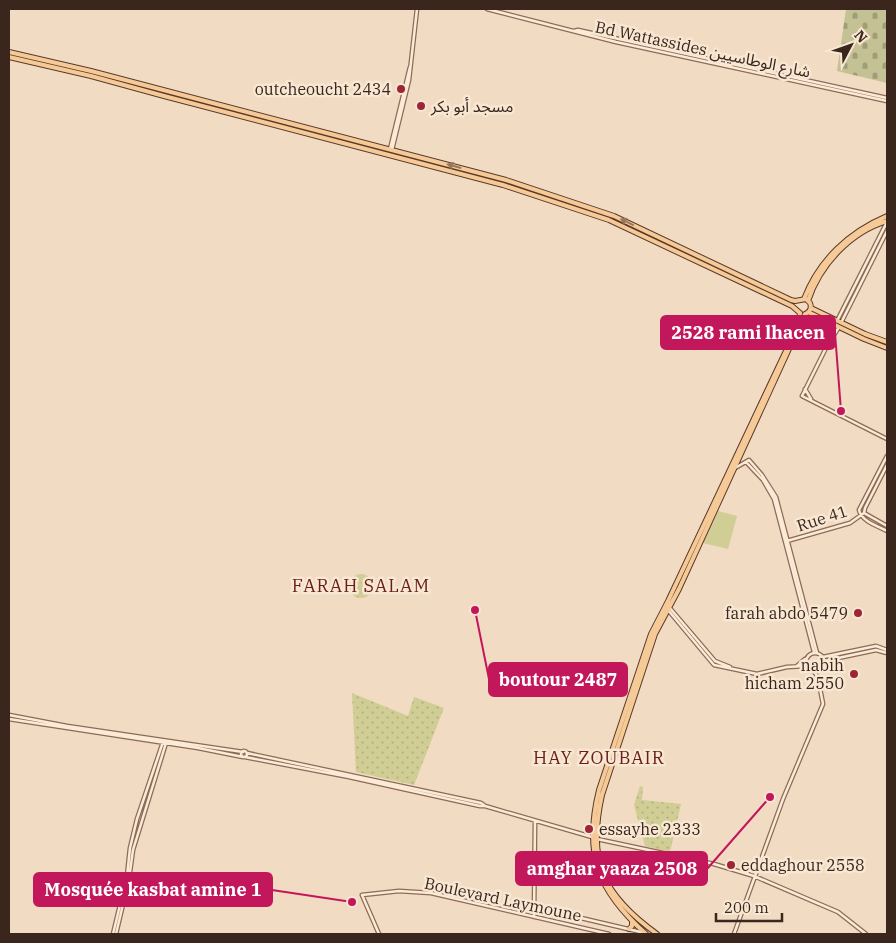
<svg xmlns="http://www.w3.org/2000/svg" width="896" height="943" font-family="'IBM Plex Serif','Noto Sans Arabic',serif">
	<defs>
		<pattern id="grass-dots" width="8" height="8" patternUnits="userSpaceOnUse" patternTransform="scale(1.25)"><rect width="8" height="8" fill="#d0cd95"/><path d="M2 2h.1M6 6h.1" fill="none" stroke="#b3b080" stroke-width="1.8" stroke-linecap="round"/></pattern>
		<pattern id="cemetery-stones" width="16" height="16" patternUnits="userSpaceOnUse" patternTransform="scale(1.25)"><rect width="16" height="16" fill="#c4c294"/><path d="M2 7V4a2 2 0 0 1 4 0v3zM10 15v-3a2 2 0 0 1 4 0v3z" fill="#a09d78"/></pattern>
	</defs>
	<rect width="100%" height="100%" fill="#f1dbc2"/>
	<path fill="url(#grass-dots)" d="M349 586a12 12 0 1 1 24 0a12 12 0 1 1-24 0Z
		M352 693 408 716 414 697 444 708 414 785 356 772Z
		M640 786 643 787 642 800 681 804 670 852 645 846 634 805Z"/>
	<path fill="url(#cemetery-stones)" d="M846 9H887V83L837 71Z"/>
	<path fill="#d0cd95" d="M718 511 737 516 728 549 703 543Z"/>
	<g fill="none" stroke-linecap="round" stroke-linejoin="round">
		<g stroke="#8c6b58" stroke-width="5">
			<path id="minor" d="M487 9 616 42 887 101
				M574 31 578 30 887 98
				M390 149 410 67
				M392 150 409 80 417 9
				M837 321 887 222
				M841 323 887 231
				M839 327 827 346 802 396 887 439
				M805 389 811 399
				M887 456 859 510C862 522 878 526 887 531
				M746 462 763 480 774 499 814 652
				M735 468 749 460 762 475 776 497 817 653
				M864 513 865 508 887 465
				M864 513 887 526
				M787 541 850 523 864 513
				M669 607 715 661 730 667
				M668 610 714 665 757 674 787 667 806 666
				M806 662a9 9 0 1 1 18 0a9 9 0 1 1-18 0Z
				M823 657 876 646 887 650
				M824 661 876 650 887 653
				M797 666 805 659
				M9 715 67 726 243 752
				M9 719 198 748 243 757
				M241 754a3 3 0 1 1 6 0a3 3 0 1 1-6 0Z
				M247 753 481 803 484 805
				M245 757 349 777 480 806H485L592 837
				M597 839 714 864 754 876 838 912 866 934
				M534 907 645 933
				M534 917 535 821
				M113 934 127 876 130 848 137 819 163 742
				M116 934 129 879 133 850 166 743
				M379 934 362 895 399 891 431 893 609 934
				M734 934 783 799 823 704 818 678 814 671"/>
		</g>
		<g stroke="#593a2c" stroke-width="6">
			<path id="major" d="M9 52 91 71 506 180 614 216 791 300 795 301 806 299 810 303C812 308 810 312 805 314
				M9 57 91 76 164 96 503 185 609 220 792 306 800 313
				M804 299C819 260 849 232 887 216
				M808 301C820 265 850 232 887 221
				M811 308 865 334 887 342
				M808 312 864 339 887 348
				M629 929 632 926V921
				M646 934C598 891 583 855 599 790L651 634 668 601 792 338 799 320 800 313
				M657 934C603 895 587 862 602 795L655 634 679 589 805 314"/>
		</g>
		<use href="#minor" stroke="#fbead5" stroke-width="2.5"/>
		<use href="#major" stroke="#f6ca97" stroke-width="4"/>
	</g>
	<defs><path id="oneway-solid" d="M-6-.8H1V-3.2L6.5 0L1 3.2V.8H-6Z" transform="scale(1.25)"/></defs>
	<g fill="#98785a">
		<use href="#oneway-solid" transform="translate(454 166) rotate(-165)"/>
		<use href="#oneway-solid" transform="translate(627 222) rotate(-154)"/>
	</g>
	<g fill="#9e2438" stroke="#f8e7d2" stroke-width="2">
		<circle cx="401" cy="89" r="5"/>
		<circle cx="421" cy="106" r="5"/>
		<circle cx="858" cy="613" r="5"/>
		<circle cx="854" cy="674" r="5"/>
		<circle cx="589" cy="829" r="5"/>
		<circle cx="731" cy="865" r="5"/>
	</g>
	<g text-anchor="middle" stroke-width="5" stroke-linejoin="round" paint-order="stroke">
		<g font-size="16" fill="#3a261d" stroke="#f8e7d2">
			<text transform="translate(703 49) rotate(12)" y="6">Bd Wattassides شارع الوطاسيين</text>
			<text transform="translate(822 518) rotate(-18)" y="6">Rue 41</text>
			<text transform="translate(503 899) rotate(12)" y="6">Boulevard Laymoune</text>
		</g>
		<g font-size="16" fill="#3a261d" stroke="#f8e7d2" text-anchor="end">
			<text x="391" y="95">outcheoucht 2434</text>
			<text x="431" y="112" text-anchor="start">مسجد أبو بكر</text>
			<text x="848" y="619">farah abdo 5479</text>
			<text x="844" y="671">nabih<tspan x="844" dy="18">hicham 2550</tspan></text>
			<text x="599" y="835" text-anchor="start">essayhe 2333</text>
			<text x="741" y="871" text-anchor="start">eddaghour 2558</text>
		</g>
		<g font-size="18" letter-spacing="1" fill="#6a1e19" stroke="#f8e7d2">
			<text x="361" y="592">FARAH SALAM</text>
			<text x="599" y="764">HAY ZOUBAIR</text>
		</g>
	</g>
	<path fill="none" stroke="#c2185b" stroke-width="2" d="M841 411L835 333M475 610L489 679M770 797L707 869M352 902L272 890"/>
	<g fill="#c2185b" stroke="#f8e7d2" stroke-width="2">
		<circle cx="841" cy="411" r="5"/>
		<circle cx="475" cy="610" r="5"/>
		<circle cx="770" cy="797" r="5"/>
		<circle cx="352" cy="902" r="5"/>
	</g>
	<g fill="#c2185b" stroke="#c2185b" stroke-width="2">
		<rect x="661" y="316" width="174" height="33" rx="5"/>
		<rect x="489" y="663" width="138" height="33" rx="5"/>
		<rect x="516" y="852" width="191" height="33" rx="5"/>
		<rect x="34" y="873" width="238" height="33" rx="5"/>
	</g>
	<g font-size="18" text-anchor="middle" font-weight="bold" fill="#fff">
		<text x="748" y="339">2528 rami lhacen</text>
		<text x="558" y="686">boutour 2487</text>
		<text x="612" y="875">amghar yaaza 2508</text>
		<text x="153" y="896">Mosquée kasbat amine 1</text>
	</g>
	<rect width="896" height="943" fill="none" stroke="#3a261d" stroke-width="20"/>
	<g transform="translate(851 45) rotate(49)" stroke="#f8e7d2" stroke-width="4" paint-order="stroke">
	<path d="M0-4L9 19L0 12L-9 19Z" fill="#3a261d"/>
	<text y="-8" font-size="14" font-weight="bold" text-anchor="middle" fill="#3a261d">N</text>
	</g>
	<path d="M716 913v8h66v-8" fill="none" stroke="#3a261d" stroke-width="2.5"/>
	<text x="724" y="913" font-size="15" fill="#3a261d" stroke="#f8e7d2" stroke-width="4" paint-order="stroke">200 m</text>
</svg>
